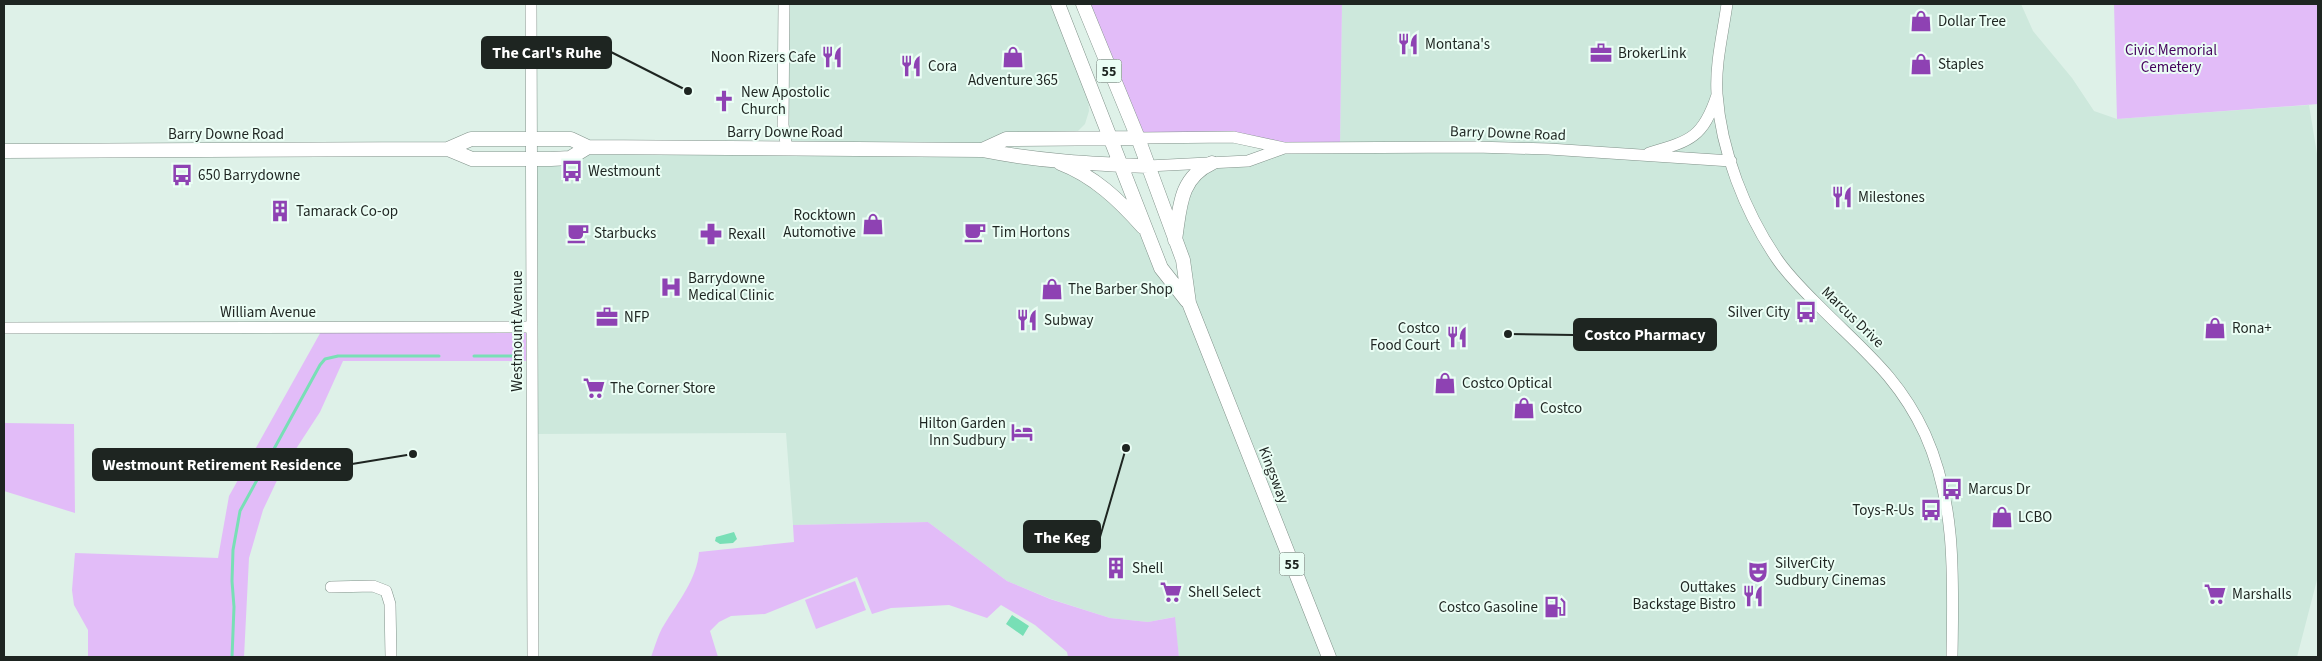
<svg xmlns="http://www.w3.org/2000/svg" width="2322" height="661" font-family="'Source Sans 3',sans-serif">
	<rect width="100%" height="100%" fill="#def1e8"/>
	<path fill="#cde8dc" d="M782 4H1050L1067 46 1087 80 1089 111 1085 124 1077 132 1006 138 983 150 1045 158 1117 199 1189 302 1176 240 1182 202 1212 163 1284 148 1340 147 1342 4H2021L2033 31 2072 78 2094 111 2117 119 2309 105 2318 160V576L2297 657H1179L1174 617 1148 622 1110 618 1051 599 1007 581 928 522 793 525 786 433 533 434 532 159 588 147 783 150Z"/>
	<path fill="#e2bcf8" d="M1084 4H1342L1340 147 1284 148 1233 137 1138 138Z
		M2114 4H2318V104L2117 119Z
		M533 327V361H343L320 412 281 472 263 510 249 558 244 657H88V630L74 605 72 590 75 553 218 558 229 496 323 328Z
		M4 423 74 424 75 513 4 491Z
		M928 522 1007 581 1050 599 1110 618 1148 622 1175 617 1179 657H1068L1067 652 1035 625 1001 605 987 618 949 605 891 608 872 614 857 577 765 614 731 616 719 622 710 631 718 657H651C655 647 658 634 664 625 678 602 697 579 699 552L794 542 793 525Z
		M855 581 866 610 816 629 805 600Z"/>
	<path fill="#78dfb6" d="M734 532 737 539 733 543 720 544 715 541 716 537Z
		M1012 615 1029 626 1023 636 1006 624Z"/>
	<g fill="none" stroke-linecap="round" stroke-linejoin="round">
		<path stroke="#78dfb6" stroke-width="3" d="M474 356H514
			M232 657 234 607 232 581 233 550 240 511 320 365 325 359 338 356H439"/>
		<g stroke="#81928a" stroke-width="12">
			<path id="minor" d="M531 4 533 657
				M784 4 783 125 787 149
				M1727 4C1723 33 1715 64 1717 94 1721 151 1745 212 1777 259 1790 278 1807 294 1823 310 1865 352 1899 378 1925 434 1957 505 1953 581 1952 657
				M1138 138 1233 137 1284 148 1475 147 1549 149 1731 161
				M1649 153C1690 141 1703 138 1717 95
				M1148 166 1248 161 1284 148
				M4 328 531 327
				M331 587 373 586 386 591 390 604 391 657"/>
		</g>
		<g stroke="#81928a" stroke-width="15">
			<path id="major" d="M1058 4 1161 268 1187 301
				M1083 4 1138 138 1183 260 1189 303 1329 657
				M448 149 471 139H571L588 147 982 150C1037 161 1093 164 1148 166
				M982 150 1006 139 1138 138
				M4 151 448 149 472 159H551L570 158 588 147
				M1060 163C1094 176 1119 200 1143 227
				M1175 240C1180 208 1179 178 1212 163"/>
		</g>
		<use href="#minor" stroke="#fff" stroke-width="11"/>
		<use href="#major" stroke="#fff" stroke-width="14"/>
	</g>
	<defs>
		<g id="shop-bare" transform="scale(1.725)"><path d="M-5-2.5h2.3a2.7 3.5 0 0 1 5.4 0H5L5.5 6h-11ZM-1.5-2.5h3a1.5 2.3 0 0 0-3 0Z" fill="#8e42b3" stroke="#ebfef5" stroke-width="2.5" paint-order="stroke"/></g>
		<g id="restaurant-bare" transform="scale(1.725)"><path d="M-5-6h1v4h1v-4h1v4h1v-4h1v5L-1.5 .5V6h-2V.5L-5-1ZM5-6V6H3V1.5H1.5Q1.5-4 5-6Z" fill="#8e42b3" stroke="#ebfef5" stroke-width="2.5" paint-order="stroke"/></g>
		<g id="office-bare" transform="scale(1.725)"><path d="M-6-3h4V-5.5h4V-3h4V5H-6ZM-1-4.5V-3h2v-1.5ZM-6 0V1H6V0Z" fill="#8e42b3" stroke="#ebfef5" stroke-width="2.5" paint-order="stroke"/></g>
		<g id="church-bare" transform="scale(1.725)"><path d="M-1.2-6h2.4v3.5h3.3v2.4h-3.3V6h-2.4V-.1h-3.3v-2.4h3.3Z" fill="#8e42b3" stroke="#ebfef5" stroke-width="2.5" paint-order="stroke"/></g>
		<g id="bus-bare" transform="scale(1.725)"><path d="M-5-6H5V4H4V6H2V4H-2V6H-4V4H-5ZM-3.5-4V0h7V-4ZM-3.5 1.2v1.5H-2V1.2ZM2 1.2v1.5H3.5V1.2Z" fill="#8e42b3" stroke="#ebfef5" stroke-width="2.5" paint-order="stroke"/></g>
		<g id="building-bare" transform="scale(1.725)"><path d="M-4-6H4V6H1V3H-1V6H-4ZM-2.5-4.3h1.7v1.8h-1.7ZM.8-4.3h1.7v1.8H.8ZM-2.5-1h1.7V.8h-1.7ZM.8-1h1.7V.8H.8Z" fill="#8e42b3" stroke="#ebfef5" stroke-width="2.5" paint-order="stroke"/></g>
		<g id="cafe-bare" transform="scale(1.725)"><path d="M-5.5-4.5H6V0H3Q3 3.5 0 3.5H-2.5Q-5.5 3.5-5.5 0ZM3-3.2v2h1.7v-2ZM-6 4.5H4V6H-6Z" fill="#8e42b3" stroke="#ebfef5" stroke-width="2.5" paint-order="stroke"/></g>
		<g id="pharmacy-bare" transform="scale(1.725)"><path d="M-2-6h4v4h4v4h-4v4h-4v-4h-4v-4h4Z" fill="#8e42b3" stroke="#ebfef5" stroke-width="2.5" paint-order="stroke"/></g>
		<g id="hospital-bare" transform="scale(1.725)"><path d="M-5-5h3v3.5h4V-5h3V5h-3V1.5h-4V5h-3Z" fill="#8e42b3" stroke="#ebfef5" stroke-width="2.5" paint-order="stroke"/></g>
		<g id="supermarket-bare" transform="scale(1.725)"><path d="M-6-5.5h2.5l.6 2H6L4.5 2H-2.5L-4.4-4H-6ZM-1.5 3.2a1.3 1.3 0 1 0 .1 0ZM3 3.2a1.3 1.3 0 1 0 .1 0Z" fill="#8e42b3" stroke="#ebfef5" stroke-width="2.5" paint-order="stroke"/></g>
		<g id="hotel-bare" transform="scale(1.725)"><path d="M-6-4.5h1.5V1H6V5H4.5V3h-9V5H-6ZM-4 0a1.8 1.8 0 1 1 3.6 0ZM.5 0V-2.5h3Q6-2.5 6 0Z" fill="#8e42b3" stroke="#ebfef5" stroke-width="2.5" paint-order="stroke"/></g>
		<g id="theatre-bare" transform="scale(1.725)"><path d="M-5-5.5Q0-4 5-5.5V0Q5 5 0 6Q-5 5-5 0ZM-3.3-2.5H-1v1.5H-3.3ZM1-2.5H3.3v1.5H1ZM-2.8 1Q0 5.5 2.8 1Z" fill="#8e42b3" stroke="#ebfef5" stroke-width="2.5" paint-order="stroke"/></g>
		<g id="fuel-bare" transform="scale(1.725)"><path d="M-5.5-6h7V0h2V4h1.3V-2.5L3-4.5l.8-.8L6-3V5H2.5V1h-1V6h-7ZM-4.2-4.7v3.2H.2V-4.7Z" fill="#8e42b3" stroke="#ebfef5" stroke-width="2.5" paint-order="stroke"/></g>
	</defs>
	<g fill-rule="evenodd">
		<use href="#shop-bare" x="1921" y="21"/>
		<use href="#restaurant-bare" x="1408" y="44"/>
		<use href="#office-bare" x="1601" y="53"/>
		<use href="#restaurant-bare" x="832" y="57"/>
		<use href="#shop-bare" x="1013" y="57"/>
		<use href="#shop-bare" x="1921" y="64"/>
		<use href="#restaurant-bare" x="911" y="66"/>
		<use href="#church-bare" x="724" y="101"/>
		<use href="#bus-bare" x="572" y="171"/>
		<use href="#bus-bare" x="182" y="175"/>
		<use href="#restaurant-bare" x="1842" y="197"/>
		<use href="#building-bare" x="280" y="211"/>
		<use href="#shop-bare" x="873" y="224"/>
		<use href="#cafe-bare" x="975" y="232"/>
		<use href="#cafe-bare" x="578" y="233"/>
		<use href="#pharmacy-bare" x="711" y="234"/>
		<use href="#hospital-bare" x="671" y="287"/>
		<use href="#shop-bare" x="1052" y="289"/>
		<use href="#bus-bare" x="1806" y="312"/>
		<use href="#office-bare" x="607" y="317"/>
		<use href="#restaurant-bare" x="1027" y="320"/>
		<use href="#shop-bare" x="2215" y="328"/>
		<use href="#restaurant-bare" x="1457" y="337"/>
		<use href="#shop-bare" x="1445" y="383"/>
		<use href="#supermarket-bare" x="594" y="388"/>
		<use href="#shop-bare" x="1524" y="408"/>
		<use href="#hotel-bare" x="1022" y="432"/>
		<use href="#bus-bare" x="1952" y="489"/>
		<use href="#bus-bare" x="1931" y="510"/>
		<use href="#shop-bare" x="2002" y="517"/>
		<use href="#building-bare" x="1116" y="568"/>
		<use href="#theatre-bare" x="1758" y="572"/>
		<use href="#supermarket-bare" x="1171" y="592"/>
		<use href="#supermarket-bare" x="2215" y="594"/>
		<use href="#restaurant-bare" x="1753" y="596"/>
		<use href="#fuel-bare" x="1555" y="607"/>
	</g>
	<g text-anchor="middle" stroke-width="4" stroke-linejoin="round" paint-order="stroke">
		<g fill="#ebfef5" stroke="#5c6661" stroke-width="1">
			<rect x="1096.5" y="59.5" width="25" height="23" rx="4"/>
			<rect x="1279.5" y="552.5" width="25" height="23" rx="4"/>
		</g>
		<g font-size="14" font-weight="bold" fill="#1e2521">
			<text x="1109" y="76">55</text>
			<text x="1292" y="569">55</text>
		</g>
		<g font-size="15" fill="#1e2521" stroke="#ebfef5" text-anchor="start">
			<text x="1938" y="26">Dollar Tree</text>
			<text x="1425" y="49">Montana's</text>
			<text x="1618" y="58">BrokerLink</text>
			<text x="816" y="62" text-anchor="end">Noon Rizers Cafe</text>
			<text x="1938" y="69">Staples</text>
			<text x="928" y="71">Cora</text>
			<text x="1013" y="85" text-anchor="middle">Adventure 365</text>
			<text x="741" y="97">New Apostolic<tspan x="741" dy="17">Church</tspan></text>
			<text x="588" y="176">Westmount</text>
			<text x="198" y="180">650 Barrydowne</text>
			<text x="1858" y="202">Milestones</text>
			<text x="296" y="216">Tamarack Co-op</text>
			<text x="856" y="220" text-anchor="end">Rocktown<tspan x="856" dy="17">Automotive</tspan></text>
			<text x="992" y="237">Tim Hortons</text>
			<text x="594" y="238">Starbucks</text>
			<text x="728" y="239">Rexall</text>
			<text x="688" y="283">Barrydowne<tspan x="688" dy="17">Medical Clinic</tspan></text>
			<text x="1068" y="294">The Barber Shop</text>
			<text x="1790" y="317" text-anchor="end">Silver City</text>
			<text x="624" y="322">NFP</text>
			<text x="1044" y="325">Subway</text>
			<text x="1440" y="333" text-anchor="end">Costco<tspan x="1440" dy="17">Food Court</tspan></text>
			<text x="2232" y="333">Rona+</text>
			<text x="1462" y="388">Costco Optical</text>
			<text x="610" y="393">The Corner Store</text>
			<text x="1540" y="413">Costco</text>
			<text x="1006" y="428" text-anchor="end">Hilton Garden<tspan x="1006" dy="17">Inn Sudbury</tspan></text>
			<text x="1968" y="494">Marcus Dr</text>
			<text x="1914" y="515" text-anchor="end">Toys-R-Us</text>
			<text x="2018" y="522">LCBO</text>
			<text x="1775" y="568">SilverCity<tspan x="1775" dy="17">Sudbury Cinemas</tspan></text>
			<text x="1132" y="573">Shell</text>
			<text x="1736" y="592" text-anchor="end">Outtakes<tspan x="1736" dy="17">Backstage Bistro</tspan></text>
			<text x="1188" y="597">Shell Select</text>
			<text x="2232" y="599">Marshalls</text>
			<text x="1538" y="612" text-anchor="end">Costco Gasoline</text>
		</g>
		<g font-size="15" fill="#45035e" stroke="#ebfef5">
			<text x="2171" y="55">Civic Memorial<tspan x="2171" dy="17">Cemetery</tspan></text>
		</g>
		<g font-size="15" fill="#1e2521" stroke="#ebfef5">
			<text x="785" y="137">Barry Downe Road</text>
			<text transform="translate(1508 133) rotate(2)" y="5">Barry Downe Road</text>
			<text x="226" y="139">Barry Downe Road</text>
			<text x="268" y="317">William Avenue</text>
			<text transform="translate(1853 317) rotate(44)" y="5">Marcus Drive</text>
			<text transform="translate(517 331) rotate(-90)" y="5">Westmount Avenue</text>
			<text transform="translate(1274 475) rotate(69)" y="5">Kingsway</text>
		</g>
	</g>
	<path fill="none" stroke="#1e2521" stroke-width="2" d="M688 91L611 52M1508 334L1574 335M413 454L352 464M1126 448L1100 537"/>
	<g fill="#1e2521" stroke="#ebfef5" stroke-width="2">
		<circle cx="688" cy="91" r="5"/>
		<circle cx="1508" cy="334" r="5"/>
		<circle cx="413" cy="454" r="5"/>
		<circle cx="1126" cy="448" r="5"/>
	</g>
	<g fill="#1e2521" stroke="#1e2521" stroke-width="2">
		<rect x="482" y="37" width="129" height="31" rx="5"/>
		<rect x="1574" y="319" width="142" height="31" rx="5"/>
		<rect x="93" y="449" width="259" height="31" rx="5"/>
		<rect x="1024" y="521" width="76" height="31" rx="5"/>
	</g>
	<g font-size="16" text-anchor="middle" font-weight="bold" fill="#fff">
		<text x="547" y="58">The Carl's Ruhe</text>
		<text x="1645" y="340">Costco Pharmacy</text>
		<text x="222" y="470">Westmount Retirement Residence</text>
		<text x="1062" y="543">The Keg</text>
	</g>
	<rect width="2322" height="661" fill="none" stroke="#1e2521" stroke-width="10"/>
</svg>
